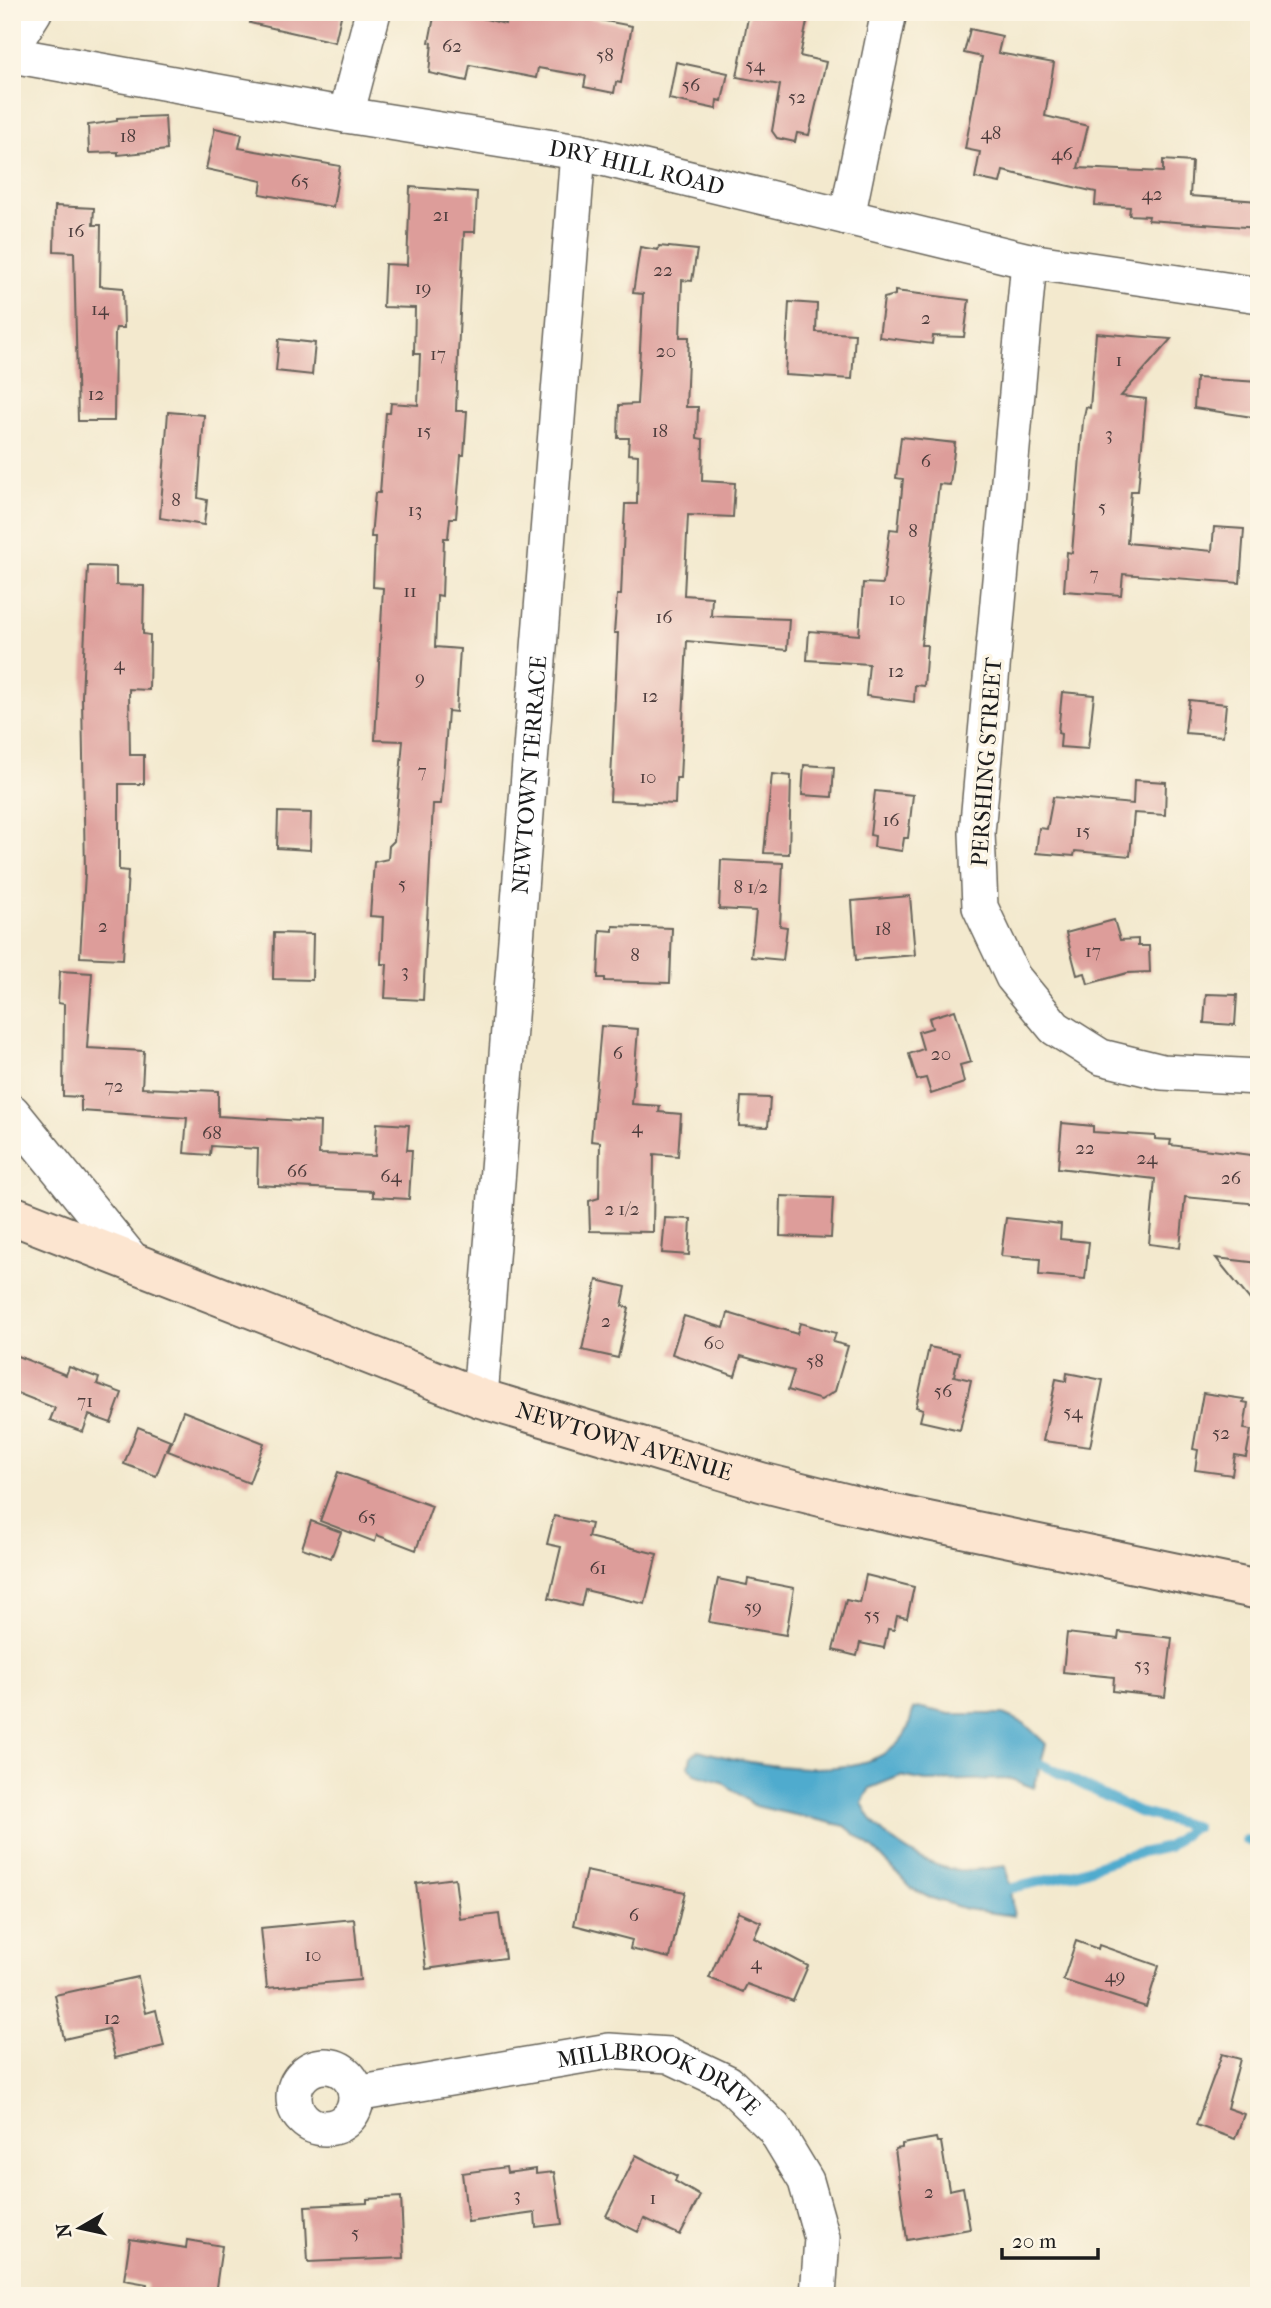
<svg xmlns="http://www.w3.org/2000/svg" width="1271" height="2308" font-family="'IM FELL French Canon',serif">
	<rect width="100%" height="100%" fill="#fcf5e5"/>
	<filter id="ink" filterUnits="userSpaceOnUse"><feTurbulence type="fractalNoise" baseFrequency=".0143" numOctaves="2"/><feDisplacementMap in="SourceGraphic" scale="14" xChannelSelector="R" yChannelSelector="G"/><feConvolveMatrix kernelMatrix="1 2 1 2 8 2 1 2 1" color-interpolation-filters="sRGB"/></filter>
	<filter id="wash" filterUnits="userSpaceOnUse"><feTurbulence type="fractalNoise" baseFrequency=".00686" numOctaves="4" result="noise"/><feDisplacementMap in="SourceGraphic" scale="28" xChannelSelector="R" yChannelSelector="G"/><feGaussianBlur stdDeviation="1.57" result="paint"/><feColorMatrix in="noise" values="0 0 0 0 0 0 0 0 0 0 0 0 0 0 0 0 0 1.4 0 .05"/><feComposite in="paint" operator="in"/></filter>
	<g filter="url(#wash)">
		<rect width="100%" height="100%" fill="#f3e9ce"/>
		<path fill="#50abce" stroke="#366475" stroke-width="2" d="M922 1708 950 1714H1003L1024 1723 1046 1744 1034 1788 1011 1779 926 1781 900 1776 870 1788 862 1802C874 1835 922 1865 957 1870 972 1872 991 1867 1006 1866L1014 1916 966 1909 928 1897 911 1888 876 1851 845 1826 755 1806 722 1782 694 1774 689 1766 691 1756 699 1750C749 1765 871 1788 905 1734 910 1727 910 1717 914 1709Z"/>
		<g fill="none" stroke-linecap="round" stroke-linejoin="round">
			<path stroke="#50abce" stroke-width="10" d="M1030 1759 1138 1812 1196 1827
				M1246 1840 1259 1843
				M999 1891 1073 1874 1123 1857 1168 1847 1193 1826"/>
		</g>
		<g id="blocks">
			<path fill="#dd9d9a" d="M252 12H342L335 42 250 23Z
				M435 12H459L505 24 507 12H558L632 26 621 83 616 82 614 93 584 87 586 76 538 68 536 78 470 65 467 81 429 73 432 43 429 42Z
				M749 12H809L800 56 826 62 809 135 797 133 795 142 777 138 772 131 780 85 737 77Z
				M970 29 1002 36 998 53 1054 63 1045 116 1088 126 1078 168 1163 172V160L1192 162 1190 196 1259 201V228L1148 220 1149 216 1129 215 1130 207 1095 205 1096 192 1003 171 1000 183 975 178 980 152 965 149 982 57 964 53Z
				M676 62 728 73 722 101 717 100 716 109 669 99Z
				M165 116 167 150 118 155V152L89 153 88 125 117 121V118Z
				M215 128 242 134 239 148 340 166 333 207 260 194 262 181 206 169Z
				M410 187 477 192 475 232H464L458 354 456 411H467L464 455H461L456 518H450L448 538H444L442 596 437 595 435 647 460 649 456 712 448 711 441 804H433L423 1000 385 998 387 964H381L383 917 370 916 374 862 388 859 389 846 394 841 403 741 375 740 383 588 373 587 375 537H371L375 493H380L386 413H390L391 403 418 405 420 354H414L415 308 383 307 385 264 407 265Z
				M55 206 94 208 93 225H101L100 286 123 288 124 328H116L115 332 114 421H78L74 252 54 251Z
				M659 246 697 250 692 281 682 280 680 337H689L686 407H698L697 438 703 439 702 481 735 483 733 517 688 515 684 595 712 597 711 616 789 619 787 650 687 641 680 778H676L675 804 610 801 618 633H614L617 595H621L625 504H637L638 455 628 454 629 438H618L619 405 637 404 643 294 633 293 640 247 658 250Z
				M895 291 969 300 964 337 933 336 932 344 879 337 884 298 895 295Z
				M789 302 817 304 816 332 855 334 852 379 785 375Z
				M1096 333 1171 339 1121 396 1146 399 1138 491H1131L1127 543 1212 551 1214 527 1244 529 1240 583 1123 574 1121 595 1064 591 1067 552 1072 553 1083 421 1086 407 1090 408Z
				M279 339 315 343 312 375 276 371Z
				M1196 378 1259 382V418L1194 408Z
				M168 412 204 415 198 498 207 500 204 525 160 518Z
				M901 437 955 443 950 485 939 484 921 645H927L924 686 915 685 914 702 866 696 869 664 807 660 809 631 859 635 863 583 883 584 890 529 898 530 903 479 896 478Z
				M88 566 116 567V585L144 586 143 634 150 635 149 690 129 689 130 755H144V784H119V870L128 871 123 959 80 957 85 873 82 696Z
				M1062 692 1094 695 1088 749 1060 747 1061 734 1058 733Z
				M1189 700 1226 704 1223 736 1185 733Z
				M804 765 834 767 832 797 802 795Z
				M772 774 791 776 789 854 764 853Z
				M1134 780 1166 782 1165 815 1134 813 1130 856 1075 851 1074 856 1036 853 1039 828 1047 829 1053 797 1133 804Z
				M875 791 913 795 908 838H904L902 851 874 847 875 836 870 835Z
				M278 812 311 813 310 850 277 848Z
				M721 860 783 863 780 926 787 927 783 960 751 957 756 911 719 909Z
				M910 896 915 955 856 960 852 901Z
				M1114 920 1120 940 1138 939V946H1149L1150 972 1127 973 1088 984 1085 973 1077 975 1066 933Z
				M613 926 672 928 670 983 605 981V978H598L600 930 613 931Z
				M274 933 313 934 312 980 273 979Z
				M60 971 92 973 87 1048 144 1051 142 1088 218 1091V1116L320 1122 319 1154 375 1156 377 1123 409 1125 407 1150H412L409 1199 373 1197V1191L257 1185 258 1149 211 1146 210 1155 184 1153 187 1118 81 1111V1097L63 1096 64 1004 58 1003Z
				M1206 994 1237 995 1235 1025 1204 1023Z
				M955 1010 971 1062 960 1065 964 1083 931 1094 926 1078 917 1080 909 1054 923 1049 918 1032 932 1028 929 1018Z
				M601 1026 638 1029 632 1104 660 1106 659 1112 681 1114 678 1156 654 1154 653 1232 590 1231 589 1201 599 1198 600 1142 591 1141Z
				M741 1097 770 1098 768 1127 739 1126Z
				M1062 1123 1093 1126V1132L1155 1136V1139L1171 1140 1170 1145 1259 1156V1204L1185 1197 1180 1248 1149 1244 1155 1179 1058 1168Z
				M781 1196 833 1198 831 1238 780 1236Z
				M665 1218 691 1219 689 1255 662 1253Z
				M1006 1218 1061 1224 1060 1239 1089 1242 1085 1279 1039 1275 1040 1259 1001 1256Z
				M1216 1258 1259 1263V1311Z
				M597 1280 626 1287 622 1306 629 1308 618 1358 582 1350Z
				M728 1313 797 1334 800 1323 836 1333 833 1342 848 1346 835 1391 821 1400 788 1390 794 1371 741 1356 735 1376 672 1354 684 1316 724 1328Z
				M929 1347 959 1353 954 1376 971 1380 960 1430 920 1421 923 1409 916 1407Z
				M12 1354 66 1375 69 1367 99 1378 97 1384 122 1393 111 1423 89 1415 83 1432 50 1420 55 1408 12 1391Z
				M1067 1373 1103 1380 1090 1447 1043 1441 1056 1379 1066 1381Z
				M1203 1393 1244 1399 1243 1402 1248 1403 1244 1429 1251 1430 1246 1457 1235 1455 1232 1475 1195 1470 1198 1450 1193 1449Z
				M183 1411 264 1443 249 1483 168 1451Z
				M138 1427 170 1440 156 1476 124 1464Z
				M338 1472 432 1506 416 1550 377 1535 375 1542 320 1521Z
				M554 1516 591 1524 588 1537 657 1554 645 1604 585 1590 581 1606 549 1598 561 1547 547 1544Z
				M311 1521 341 1532 331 1558 302 1548Z
				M866 1575 914 1587 907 1618 897 1616 894 1630 888 1629 884 1648 860 1643 857 1656 833 1650 846 1600 860 1603Z
				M718 1579 747 1585 748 1579 794 1588 786 1635 709 1622Z
				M1119 1632 1172 1638 1165 1697 1113 1691 1114 1677 1063 1672 1067 1633 1118 1639Z
				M586 1871 685 1892 670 1958 630 1949 632 1940 574 1925Z
				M455 1878 460 1919 499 1914 505 1958 426 1969 416 1883Z
				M738 1912 761 1922 754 1938 808 1966 793 2001 747 1984 743 1992 709 1978Z
				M354 1919 360 1980 267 1988 261 1928Z
				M1076 1941 1098 1949 1099 1945 1159 1966 1146 2007 1063 1980Z
				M138 1977 146 2013 156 2010 164 2046 115 2058 108 2029 64 2039 55 1995Z
				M1222 2054 1240 2059 1227 2108 1244 2114 1235 2139 1196 2125Z
				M936 2138 937 2142H941L949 2190 963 2187 970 2229 907 2240 895 2149 902 2148V2144Z
				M636 2155 677 2176 675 2181 700 2196 680 2235 644 2218 638 2232 606 2216Z
				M506 2167 507 2173 536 2169V2174L554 2172 562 2224 536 2227 535 2213 468 2222 462 2173Z
				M401 2197 404 2258 308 2262 305 2206 367 2203V2199Z
				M130 2239 186 2248 187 2240 222 2246 215 2294 179 2292 178 2296H145L147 2284 124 2280Z"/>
		</g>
	</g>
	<g filter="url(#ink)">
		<use href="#blocks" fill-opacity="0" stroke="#67645a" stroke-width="2"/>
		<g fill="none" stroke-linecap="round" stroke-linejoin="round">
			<g stroke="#67645a" stroke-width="38">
				<g id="street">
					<path d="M12 47 34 12"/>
					<path id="s1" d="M12 55 346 115 578 152 1029 261 1259 295"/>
					<path d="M346 115 373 12"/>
					<path d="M847 217 889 12"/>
					<path d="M1029 261 977 833 980 907 1013 977 1055 1028 1101 1057 1162 1072 1259 1077"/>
					<path d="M12 1112 132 1260"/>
					<path id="s2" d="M480 1398 578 152"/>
					<circle cx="325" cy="2097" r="31"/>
					<path id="s3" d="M356 2094 609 2051 669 2055 728 2083 774 2128 806 2181 822 2238 818 2296"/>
				</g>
			</g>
			<g stroke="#67645a" stroke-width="42">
				<g id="secondary">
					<path id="s4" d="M12 1215 480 1398 761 1482 861 1507 1259 1590"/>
				</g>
			</g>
			<use href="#street" stroke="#fff" stroke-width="35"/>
			<use href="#secondary" stroke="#fce5d0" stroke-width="38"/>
		</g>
	</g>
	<g text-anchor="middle" stroke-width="7" stroke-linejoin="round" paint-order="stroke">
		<g font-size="19" fill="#4c3c3c">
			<text x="452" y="52">62</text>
			<text x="605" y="61">58</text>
			<text x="755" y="71">54</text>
			<text x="691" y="91">56</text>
			<text x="797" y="103">52</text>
			<text x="991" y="139">48</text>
			<text x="128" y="142">18</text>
			<text x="1062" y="160">46</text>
			<text x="300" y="187">65</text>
			<text x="1152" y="200">42</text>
			<text x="441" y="221">21</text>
			<text x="76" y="237">16</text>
			<text x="663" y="276">22</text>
			<text x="423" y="294">19</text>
			<text x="100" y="315">14</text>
			<text x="926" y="324">2</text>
			<text x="666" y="357">20</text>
			<text x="438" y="360">17</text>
			<text x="1119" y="366">1</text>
			<text x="96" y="400">12</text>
			<text x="424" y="437">15</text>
			<text x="660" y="437">18</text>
			<text x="1109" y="440">3</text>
			<text x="926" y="467">6</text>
			<text x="176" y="506">8</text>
			<text x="1102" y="513">5</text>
			<text x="415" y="516">13</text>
			<text x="913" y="537">8</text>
			<text x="1094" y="580">7</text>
			<text x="410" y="597">11</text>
			<text x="897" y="605">10</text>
			<text x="664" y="623">16</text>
			<text x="119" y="670">4</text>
			<text x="896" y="677">12</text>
			<text x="420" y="684">9</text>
			<text x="650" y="702">12</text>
			<text x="422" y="777">7</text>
			<text x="648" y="783">10</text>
			<text x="891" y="826">16</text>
			<text x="1083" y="837">15</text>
			<text x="402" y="890">5</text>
			<text x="751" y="893">8 1/2</text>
			<text x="103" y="932">2</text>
			<text x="883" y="935">18</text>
			<text x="1093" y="957">17</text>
			<text x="635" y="961">8</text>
			<text x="405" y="977">3</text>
			<text x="618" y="1059">6</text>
			<text x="941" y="1060">20</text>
			<text x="114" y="1092">72</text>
			<text x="637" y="1133">4</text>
			<text x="212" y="1139">68</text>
			<text x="1085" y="1154">22</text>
			<text x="1147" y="1164">24</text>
			<text x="297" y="1177">66</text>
			<text x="391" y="1182">64</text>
			<text x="1231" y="1184">26</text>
			<text x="622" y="1215">2 1/2</text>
			<text x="606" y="1327">2</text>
			<text x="714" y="1349">60</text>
			<text x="815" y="1367">58</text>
			<text x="943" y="1397">56</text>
			<text x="85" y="1407">71</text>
			<text x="1073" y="1418">54</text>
			<text x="1221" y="1439">52</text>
			<text x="367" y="1523">65</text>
			<text x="598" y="1574">61</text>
			<text x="753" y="1613">59</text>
			<text x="872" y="1621">55</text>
			<text x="1142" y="1671">53</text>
			<text x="634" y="1921">6</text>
			<text x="313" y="1961">10</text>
			<text x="756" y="1969">4</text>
			<text x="1115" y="1982">49</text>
			<text x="112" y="2024">12</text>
			<text x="929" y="2198">2</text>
			<text x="517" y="2201">3</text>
			<text x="653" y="2204">1</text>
			<text x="355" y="2239">5</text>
		</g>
		<g font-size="23" fill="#1c1c1c" stroke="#fcf5e5">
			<text dy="8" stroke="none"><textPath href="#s1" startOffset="635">DRY HILL ROAD</textPath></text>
			<text transform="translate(986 762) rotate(-86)" y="8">PERSHING STREET</text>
			<text dy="8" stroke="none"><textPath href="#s2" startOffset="625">NEWTOWN TERRACE</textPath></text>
			<text dy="8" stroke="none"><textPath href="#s4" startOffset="653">NEWTOWN AVENUE</textPath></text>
			<text dy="8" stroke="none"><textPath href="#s3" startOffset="313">MILLBROOK DRIVE</textPath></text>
		</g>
	</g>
	<rect width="1271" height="2308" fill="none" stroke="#fcf5e5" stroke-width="42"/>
	<g transform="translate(80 2228) rotate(261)" stroke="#fcf5e5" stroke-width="5" paint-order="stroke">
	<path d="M0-5L12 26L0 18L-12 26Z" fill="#1c1c1c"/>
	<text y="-10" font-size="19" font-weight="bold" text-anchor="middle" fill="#1c1c1c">N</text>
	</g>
	<path d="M1002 2248v10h96v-10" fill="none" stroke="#1c1c1c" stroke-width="3.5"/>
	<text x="1012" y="2248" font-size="21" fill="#1c1c1c" stroke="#fcf5e5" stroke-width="5" paint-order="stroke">20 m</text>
</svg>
